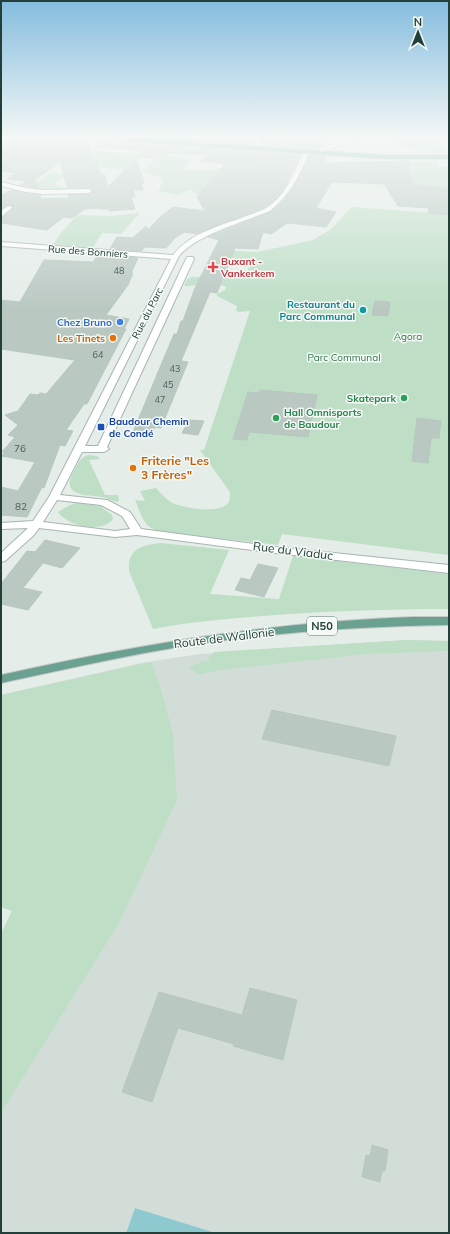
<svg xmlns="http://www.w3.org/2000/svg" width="450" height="1234" font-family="Mulish,sans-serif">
	<rect width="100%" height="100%" fill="#e5ede9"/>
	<path fill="#d3ddd8" d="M406 640 449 641V1233H216L135 1208 126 1233H1V932H2L12 911 1 907V695L141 663 199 654Z"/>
	<path fill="#bedec6" d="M399 137C422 137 433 133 447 155H430L420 148H403L395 141Z
		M95 151 138 154 139 155 127 169 122 170 90 166 84 161Z
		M166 155 191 159 184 169 185 171H207L222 168 204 196 195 193 190 189 179 195 164 192 158 193 163 181 159 177 142 171 158 156Z
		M435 161 438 165 437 167H449V187L414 185 403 182 402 170H409L410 162Z
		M50 173 67 175 54 183 57 186 70 189H28Z
		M449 205V555L282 534 278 545 162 532C143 528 142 516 135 500L145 501 140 491 156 488C161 494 166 499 172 503 184 508 221 515 229 502 230 499 230 495 230 492L200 450H204L250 311 238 312 236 310 237 306 217 296V294L225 290 226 287C211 279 200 286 184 286L187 279 192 277 244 278 248 274V268L251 267 209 264 230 251 257 252 313 240 330 230 352 207 434 213Z
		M140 213 121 234 102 233 92 249 52 246 61 233 77 215 111 216Z
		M88 455 97 456 100 459 89 460 105 495H118L119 501 117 502C112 501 107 498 102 497 93 495 74 497 70 486 68 482 72 475 74 471 78 464 79 458 88 455Z
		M77 503 100 506 112 515 113 519C102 534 67 526 58 512L70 505Z
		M161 543 229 550 210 594 279 599 293 556 449 574V609C387 609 325 611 263 616 226 619 190 622 153 629L129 571C127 548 143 545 161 543Z
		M406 640 449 641V651L368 654 220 670 199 675 188 667 204 661H209V656L213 655V652Z
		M151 662 160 686 173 734 177 800 119 923 1 1113V931L2 932 12 911 1 907V695Z"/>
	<path fill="#8fc9d0" d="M135 1208 216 1233H126Z"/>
	<path fill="#bac8c2" stroke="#b7c7c0" d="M22 137H85L101 175H105L108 187 136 158 144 183 141 184 143 190H133L135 197H131L135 209 110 211 109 209H100L99 208 85 209 72 218 64 217 47 230 1 223V218L14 207 8 205 1 209V196L11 190 40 195 41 199 69 198 68 195 89 194 93 191 89 188H67L60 162 35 180 38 188 20 185 26 181 7 179 16 173 1 171V144Z
		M96 137H104L108 140 159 146 300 155 283 190 272 202 263 208 196 234 185 232 176 237 166 248 144 247 142 251 110 249 117 237 133 238 146 226 148 230 160 217 173 207 205 211 197 197 225 164 200 161 208 155 167 153 165 155 161 154 157 158 137 157 143 151 95 147Z
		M146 137H251L255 144Z
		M260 137H272L274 140 310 137 324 141V146L317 149 264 145Z
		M309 155 325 156V162L330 163 410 161 408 171 414 185 449 188V215L428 213 429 208 398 206 384 184 332 182 316 208 336 212 326 227 287 223 271 234 263 232 258 249 235 248 217 293 210 292 181 361 188 362 161 428 155 427 152 434 133 432 174 334H177L181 321H183L195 288 219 240 208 237 271 212 284 200 295 185Z
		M105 255 138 258 131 273H133L128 285 106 315 129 319 124 329H126L87 404H84L66 430 73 431 65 446 60 445 44 488 42 487 27 517 1 515V487L18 491 35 462 2 456 5 452H2L15 437 8 435 18 425 5 415 18 411 30 394 38 395 40 393 46 394 75 360 1 349V300L20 302 44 260 93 262 97 256Z
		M375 301 390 302 388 316 372 315Z
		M260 390 317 395 308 437 249 432 247 440 233 439 248 392 260 393Z
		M417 418 441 421 439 438H431L428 463 412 461Z
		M189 420 204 421 198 435 182 433Z
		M45 540 80 548 62 568 43 563 23 588 42 592 28 610 1 604V584L27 551 35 552Z
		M258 564 278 568 264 597 235 590 241 578 250 580Z
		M272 710 396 736 389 766 262 739Z
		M250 988 297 1000 283 1060 233 1046 234 1044 178 1028 152 1102 122 1092 159 992 242 1015Z
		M372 1145 388 1150 385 1171H382L380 1182 362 1177 366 1155 370 1156Z"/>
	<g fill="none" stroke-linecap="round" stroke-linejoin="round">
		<g stroke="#a7b5b0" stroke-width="2">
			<path id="minor" d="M5 137H12L1 143V139Z
				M252 137H258L265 149 264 150H260Z
				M353 137H362L317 153 312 152Z
				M306 150 309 152C301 175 289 196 270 211 244 222 196 235 179 256L85 446H98L186 259 187 257H193L194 259 107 447 109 449 104 452H82L60 495 107 500 130 512 141 529 276 547 449 565V573L276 553 137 535 115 537 39 528 34 535 5 561 1 562V553L28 528 1 529V523L33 521 49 497 171 259 1 246V242L173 255C191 232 223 225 249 215 254 213 261 211 266 208 285 197 295 172 303 152ZM57 500 101 505 122 516 130 529 115 531 43 522Z
				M1 182 26 188 43 190 89 189 92 191 89 193 43 194 26 192 1 186Z
				M8 206 13 207 1 217V211Z"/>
		</g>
		<g stroke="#c2c9c7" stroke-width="2">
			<path id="major" d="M105 137H125L386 155H449V159H386L159 144 108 139Z
				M413 617H449V625C365 626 281 632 198 644 132 654 66 669 1 683V675C140 644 271 622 413 617Z"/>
		</g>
		<use href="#minor" fill="#fff" fill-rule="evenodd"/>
		<use href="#major" fill="#6ba191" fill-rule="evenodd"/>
	</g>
	<linearGradient id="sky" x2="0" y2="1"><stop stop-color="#84bcde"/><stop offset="0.44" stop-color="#f3f7f5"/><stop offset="1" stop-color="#f3f7f5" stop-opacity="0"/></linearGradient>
	<rect width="450" height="310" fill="url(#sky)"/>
	<path fill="#e0444e" stroke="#f5faf7" stroke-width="1.5" d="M211 261h4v4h4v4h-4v4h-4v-4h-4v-4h4z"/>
	<circle fill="#0f9aa8" stroke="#f5faf7" stroke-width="1.5" cx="363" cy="310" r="4"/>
	<circle fill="#3f7fe0" stroke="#f5faf7" stroke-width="1.5" cx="120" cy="322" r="4"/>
	<g fill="#e8710a" stroke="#f5faf7" stroke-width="1.5">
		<circle cx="113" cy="338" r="4"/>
		<circle cx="133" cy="468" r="4"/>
	</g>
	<g fill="#2e9e5b" stroke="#f5faf7" stroke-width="1.5">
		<circle cx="404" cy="398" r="4"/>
		<circle cx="276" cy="418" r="4"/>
	</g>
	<rect fill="#1a4fb4" stroke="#f5faf7" stroke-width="1.5" x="97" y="423" width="8" height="8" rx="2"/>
	<g text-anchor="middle" stroke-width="3" stroke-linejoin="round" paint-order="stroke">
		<g font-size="9" fill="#4a615a">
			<text x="119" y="274">48</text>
			<text x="98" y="358">64</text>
			<text x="175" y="372">43</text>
			<text x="168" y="388">45</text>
			<text x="160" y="403">47</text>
		</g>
		<g font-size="10" fill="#243f37" stroke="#f5faf7">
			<text transform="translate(88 251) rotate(4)" y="4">Rue des Bonniers</text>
			<text transform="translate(147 313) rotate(-63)" y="4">Rue du Parc</text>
		</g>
		<g font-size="10" font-weight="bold" fill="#be3a42" stroke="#f5faf7" text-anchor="start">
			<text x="221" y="265">Buxant -<tspan x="221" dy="12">Vankerkem</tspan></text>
		</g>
		<g font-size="10" font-weight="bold" fill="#0d838f" stroke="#f5faf7" text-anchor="end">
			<text x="355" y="308">Restaurant du<tspan x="355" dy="12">Parc Communal</tspan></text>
		</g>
		<g font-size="10" font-weight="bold" fill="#366cbe" stroke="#f5faf7" text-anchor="end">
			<text x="112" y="326">Chez Bruno</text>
		</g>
		<g font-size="10" fill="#2f7547" stroke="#f5faf7">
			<text x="408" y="340">Agora</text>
			<text x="344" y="361">Parc Communal</text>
		</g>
		<g font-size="10" font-weight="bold" fill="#c56008" stroke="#f5faf7" text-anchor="end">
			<text x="105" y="342">Les Tinets</text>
		</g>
		<g font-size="10" font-weight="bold" fill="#27864d" stroke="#f5faf7" text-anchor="end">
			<text x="396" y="402">Skatepark</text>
			<text x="284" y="416" text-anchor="start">Hall Omnisports<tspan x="284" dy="12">de Baudour</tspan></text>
		</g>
		<g font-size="10" font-weight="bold" fill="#164399" stroke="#f5faf7" text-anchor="start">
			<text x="109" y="425">Baudour Chemin<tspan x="109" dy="12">de Condé</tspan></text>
		</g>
		<g font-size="10" fill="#4a615a">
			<text x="20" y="452">76</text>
			<text x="21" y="510">82</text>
		</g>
		<rect fill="#f5faf7" stroke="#637771" stroke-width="1" x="307" y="617" width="30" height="18" rx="3"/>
		<g font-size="11" font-weight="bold" fill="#243f37">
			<text x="322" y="630">N50</text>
		</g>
		<g font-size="12" font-weight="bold" fill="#c56008" stroke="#f5faf7" text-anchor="start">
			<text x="141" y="465">Friterie "Les<tspan x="141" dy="14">3 Frères"</tspan></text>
		</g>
		<g font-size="12" fill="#243f37" stroke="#f5faf7">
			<text transform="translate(293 551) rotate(7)" y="4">Rue du Viaduc</text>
			<text transform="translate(224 638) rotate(-7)" y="4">Route de Wallonie</text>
		</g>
	</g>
	<rect width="450" height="1234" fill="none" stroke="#243f37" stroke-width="4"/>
	<g transform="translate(418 32)" stroke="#f5faf7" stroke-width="3" paint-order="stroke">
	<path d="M0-3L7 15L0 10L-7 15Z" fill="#243f37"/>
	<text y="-6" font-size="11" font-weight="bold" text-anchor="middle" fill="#243f37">N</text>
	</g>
</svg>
